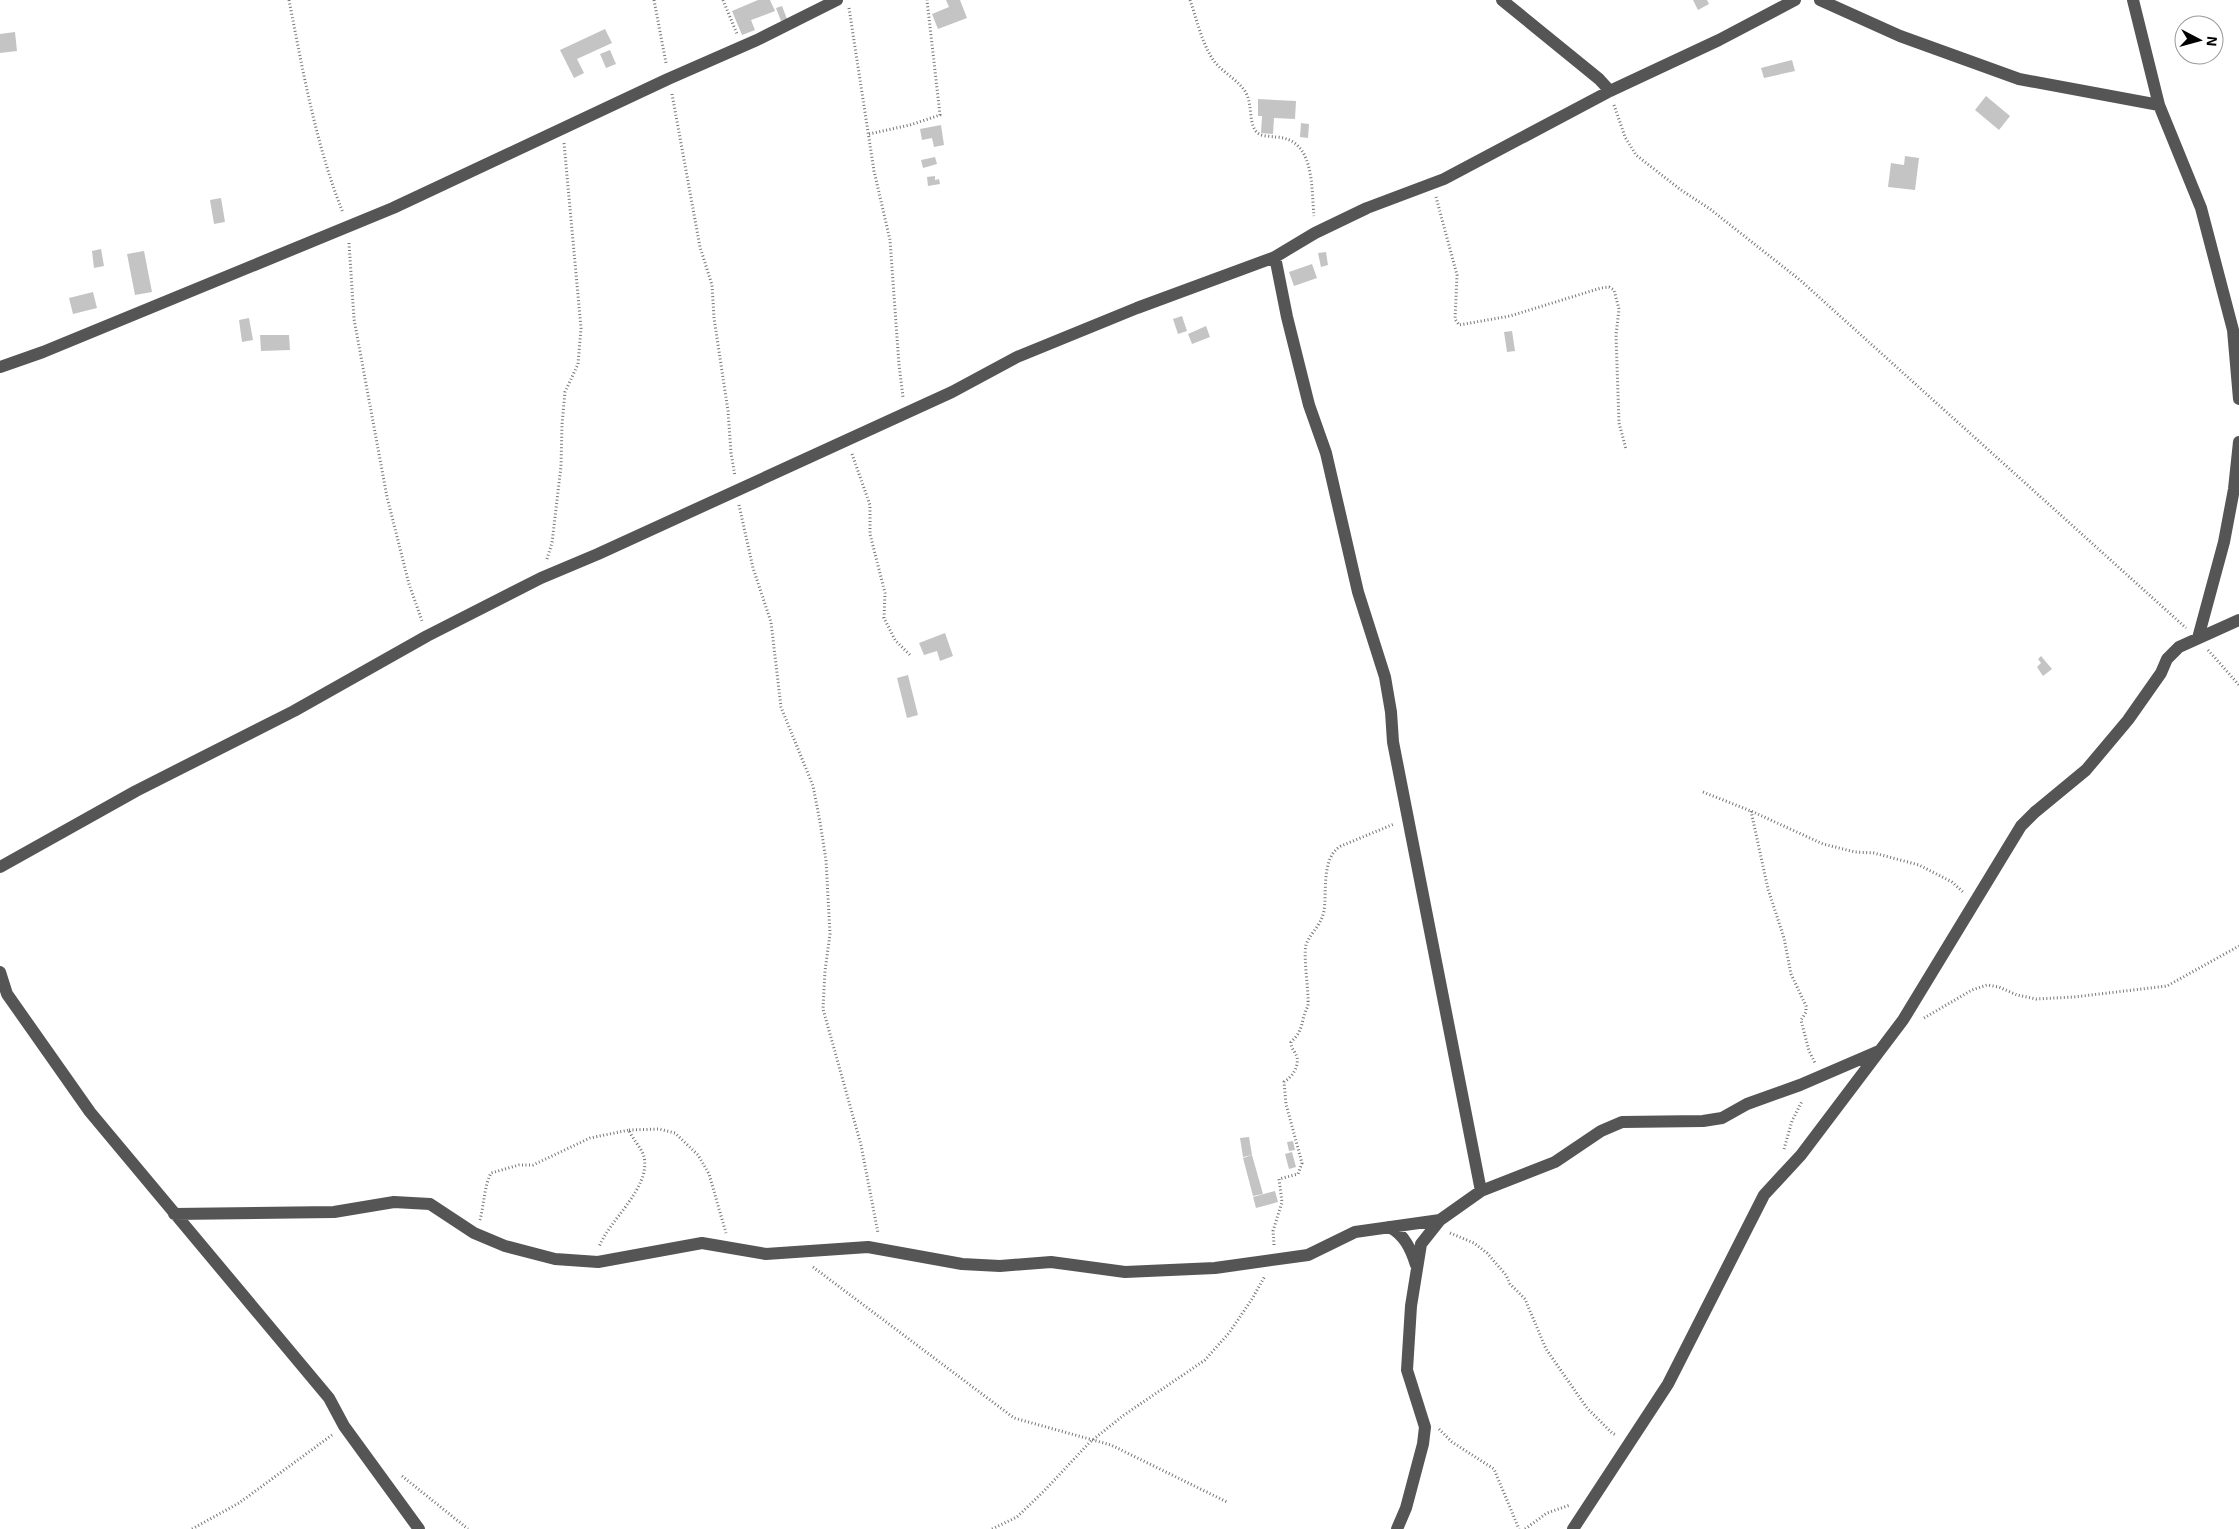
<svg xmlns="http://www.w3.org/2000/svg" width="2239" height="1529" font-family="'Exo 2',sans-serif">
	<rect width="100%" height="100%" fill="#fff"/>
	<path fill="#c4c4c4" d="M758 0H770L775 11 751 20 755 30 742 35 732 11Z
		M946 0H960L967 18 938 29 932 14 949 7Z
		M1693 0H1707L1709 4 1698 10Z
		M782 6 787 19 781 21 776 8Z
		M605 29 612 43 577 59 584 73 574 78 560 50Z
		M15 32 17 51 0 53V34Z
		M610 50 616 64 606 68 600 54Z
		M1792 60 1795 71 1764 78 1761 68Z
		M1986 96 2010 116 1999 130 1975 110Z
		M1258 99 1296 101 1295 119 1274 118 1273 134 1261 133 1262 116H1258Z
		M1301 123 1309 124 1308 138 1300 137Z
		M941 125 944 145 934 147 932 138 922 140 920 129Z
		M1905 156 1919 158 1915 190 1888 187 1891 163 1904 165Z
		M935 157 937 164 923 168 921 160Z
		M935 176V180L939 179 940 184 928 186 927 177Z
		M221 198 225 222 214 224 210 200Z
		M101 249 104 266 94 268 92 251Z
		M144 251 152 292 135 295 127 254Z
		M1326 252 1328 265 1321 267 1318 253Z
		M1312 264 1317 278 1294 286 1289 272Z
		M93 292 97 308 73 314 69 298Z
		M1182 316 1187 331 1178 334 1173 319Z
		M249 318 253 340 242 342 239 320Z
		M1206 326 1210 337 1192 344 1188 334Z
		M1512 331 1515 351 1507 352 1504 332Z
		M260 335H289L290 350 261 351Z
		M945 633 953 656 940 661 937 651 924 655 919 643Z
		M2041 656 2052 669 2043 676 2037 667 2041 663 2038 659Z
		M908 675 918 715 907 718 897 678Z
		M1249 1137 1252 1155 1243 1157 1240 1138Z
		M1293 1141 1295 1150 1289 1151 1287 1142Z
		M1292 1152 1296 1167 1289 1169 1285 1154Z
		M1252 1155 1263 1194 1253 1196 1243 1158Z
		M1275 1191 1278 1202 1256 1208 1253 1197Z"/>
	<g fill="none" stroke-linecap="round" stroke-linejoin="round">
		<path stroke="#777" stroke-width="3" stroke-dasharray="1 2.5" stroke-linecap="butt" d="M289 0C303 72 316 145 343 213
			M654 0 666 63
			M723 0 737 34
			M1190 0C1197 20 1202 44 1214 61 1223 73 1239 80 1246 93 1252 104 1249 120 1255 130 1259 137 1269 136 1276 137 1315 139 1311 186 1314 216
			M849 8 874 171 890 240 899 365 903 397
			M672 94 700 247 712 285 714 318 728 411 731 453 735 476
			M1614 105 1625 137 1636 155 1681 190 1710 209 1800 280 2186 628
			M869 134 910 125 940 115 927 0
			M1436 197 1457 275 1455 319 1459 325 1510 316 1601 288 1609 287 1614 290 1619 309 1616 335 1618 394 1619 423 1626 449
			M349 243 354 319 387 497 409 584 422 621
			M852 454 870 505V534L885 593 884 618 895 640 911 656
			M739 505 753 568 771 622 781 707 813 786 820 822 826 860 830 934 825 971 823 1009 861 1145 878 1233
			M547 559 552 543 561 466 562 424 565 392 578 364 581 328 564 143
			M2208 650 2239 685
			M1703 792 1751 811 1823 844 1855 852 1874 853 1919 865 1952 882 1963 892
			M1751 811 1768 889 1784 938 1791 974 1806 1006V1012L1801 1020 1809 1051 1815 1063
			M1924 1018 1972 990 1987 985 1999 987 2017 995 2036 999 2074 997 2167 986 2239 946
			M629 1130 659 1129 675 1133 698 1155 709 1174 726 1233
			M1784 1149 1792 1121 1802 1101
			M480 1220C484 1205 484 1187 491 1173L519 1165H533L590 1138 629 1130C632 1139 642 1148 644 1157 651 1188 609 1220 599 1247
			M1450 1233 1474 1243 1487 1253 1506 1275 1510 1284 1525 1299 1546 1349 1587 1408 1612 1433 1616 1435
			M1274 1245 1273 1231 1282 1202 1279 1179 1298 1174 1302 1163 1286 1104 1284 1082C1292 1077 1299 1067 1297 1057 1295 1051 1291 1049 1291 1042 1305 1029 1300 1021 1308 1006 1309 991 1303 956 1306 945 1310 933 1321 926 1324 911 1327 892 1321 857 1341 846L1394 824
			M813 1267 1014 1418 1111 1445 1227 1502
			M1439 1429 1452 1442 1494 1469 1519 1529
			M402 1476 468 1529
			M192 1529 239 1503 332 1435
			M992 1529 1017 1517 1044 1491 1090 1442 1124 1415 1205 1360 1229 1333 1252 1299 1265 1276
			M1525 1529 1547 1513 1570 1505"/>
		<path stroke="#555" stroke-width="12" d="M1502 0 1599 79 1610 91
			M1820 0 1900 36 2019 79 2159 105
			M2133 0 2159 105 2201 208 2233 330 2239 399
			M1275 257 1287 317 1309 405 1326 453 1358 592 1385 677 1391 712 1393 742 1481 1191
			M0 367 43 352 393 208 668 79 757 40 837 0
			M2198 638 2224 542 2234 489 2239 442
			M0 867 136 791 294 711 427 636 541 578 598 554 952 392 1017 357 1137 308 1275 257 1315 233 1367 208 1444 179 1610 91 1719 40 1795 0
			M0 972 7 994 90 1112 329 1398 344 1426 419 1529
			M174 1214 334 1212 394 1202 430 1204 474 1233 505 1246 555 1259 598 1262 702 1243 766 1254 868 1247 962 1264 1000 1266 1051 1262 1125 1272 1215 1268 1308 1255 1355 1232 1440 1220 1481 1191 1555 1162 1601 1131 1622 1122 1703 1121 1722 1118 1747 1104 1800 1085 1879 1051
			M1389 1227C1404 1234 1411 1249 1416 1265
			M1397 1529 1406 1508 1423 1444 1425 1427 1407 1370 1411 1306 1421 1244 1440 1220
			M1573 1529 1668 1384 1764 1195 1801 1155 1903 1020 2021 826 2035 812 2086 770 2128 720 2161 673 2167 659 2179 647 2239 620"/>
	</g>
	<g transform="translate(2199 40) rotate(96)"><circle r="24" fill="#ffffff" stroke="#999999"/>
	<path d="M0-4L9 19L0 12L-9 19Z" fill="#000000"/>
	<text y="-8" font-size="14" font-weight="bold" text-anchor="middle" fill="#000000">N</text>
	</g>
</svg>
